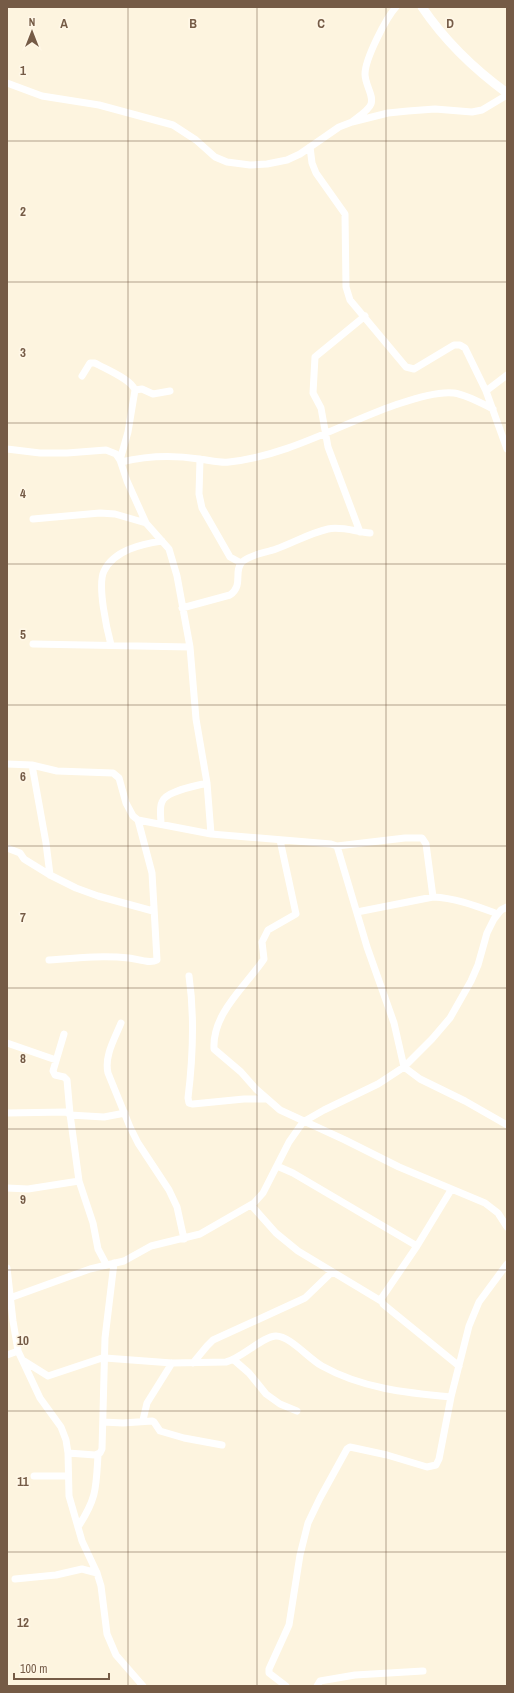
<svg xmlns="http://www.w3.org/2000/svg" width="514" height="1693" font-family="'Archivo Narrow',sans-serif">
	<rect width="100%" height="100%" fill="#fdf4df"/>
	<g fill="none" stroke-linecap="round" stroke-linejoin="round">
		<path stroke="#fff" stroke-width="7" d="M7 83 42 96 99 105 173 125 196 140 215 157 227 162 250 165 267 164 287 160 300 154 339 127 352 122 388 113 408 111 435 109 472 112 482 110 507 95
			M353 121C358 117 369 110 371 104 374 95 365 85 365 74 365 59 386 18 396 7
			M310 147 312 163 316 173 345 214 346 287 350 300 406 367 414 369 454 345H460L465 348 486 391 507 449
			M82 376 90 363H95C105 369 131 379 135 390L128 432 120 460
			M135 390 142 389 153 394 170 391
			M486 391 507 375
			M7 449 40 453H67L106 450 116 454 120 460 127 481 146 523 169 549 177 576 190 647 196 719 207 783 211 834
			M200 459 199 494 202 508 230 557 241 563
			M121 462C146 456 174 455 199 459 209 460 219 463 229 462 287 456 341 424 395 405 411 400 437 391 454 393 467 395 481 403 493 409
			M33 519 100 513 115 514 146 523
			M360 532 328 447 321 408 313 393 315 357 365 316
			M182 608 230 595C244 585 233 572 242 562 251 554 265 553 276 549 293 543 310 533 328 529 341 526 357 532 370 533
			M33 644 190 647
			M111 645C107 630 97 585 104 571 114 550 142 544 162 541
			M7 764 32 765 57 771 113 773 119 778 126 803 133 816 138 820 211 834 331 844 337 846 367 947 394 1023 404 1067 420 1079 465 1101 507 1125
			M32 765 46 843 50 875
			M161 824C161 817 159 808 162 802 165 791 196 786 207 783
			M280 840 296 914 268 930 262 942 264 959C246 986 212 1013 214 1049L241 1072 256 1089 280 1110 345 1140 399 1167 485 1203 498 1213 507 1227
			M337 846 405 838H422L426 844 433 897
			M7 848 20 853 24 859 50 875 76 888 98 896 153 911
			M357 912 433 897C456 898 476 906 498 914
			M49 960C75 958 102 955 129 958 137 959 150 964 157 960L152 873 138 820
			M189 976C195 1018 193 1057 188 1098L189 1103 193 1104 244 1099H266
			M121 1023C115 1038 104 1056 108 1073L130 1127 138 1143 169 1190 177 1207 184 1239
			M64 1034 53 1071 55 1075 64 1077 67 1080 70 1114
			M7 1043 56 1060
			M7 1113 66 1112 70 1114 79 1181 93 1223 98 1249 106 1264
			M70 1115 104 1117 125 1113
			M277 1166 293 1173 417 1246
			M7 1188 28 1189 79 1181
			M451 1190 417 1246 381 1299 383 1304 459 1366
			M251 1205 276 1233 298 1251 381 1301
			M7 1268 13 1321 18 1351 40 1398 61 1427 66 1440 68 1453 69 1496 82 1541 97 1573 101 1586 107 1634 116 1655 143 1686
			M7 1299 90 1269 124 1261 151 1246 200 1234 254 1203 263 1193 289 1142 303 1122 324 1110 378 1084 404 1067 432 1039 450 1018 471 981 478 965 487 933 494 919 501 910 507 907
			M7 1355 18 1351
			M105 1358 172 1363 226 1362C242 1358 263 1336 276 1336 290 1336 309 1359 322 1366 361 1388 406 1393 451 1397
			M234 1360 249 1373 266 1394 280 1404 297 1411
			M24 1361 48 1376 105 1357
			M193 1363 207 1346 213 1340 305 1298 332 1272
			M143 1420 147 1403 172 1363
			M103 1422 123 1423 152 1421 154 1422 160 1431 184 1438 222 1445
			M68 1453 95 1455 100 1453 102 1449 105 1338 114 1263
			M34 1476H68
			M78 1527C97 1498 96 1488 98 1455
			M15 1579 56 1575 82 1569 97 1573
			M286 1686 269 1673V1669L289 1625 300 1555 308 1523 320 1498 347 1449 350 1447 387 1455 427 1467 436 1465 439 1459 451 1397 469 1326 479 1302 507 1264
			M317 1686 320 1681 355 1675 423 1671"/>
		<path stroke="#fff" stroke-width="9" d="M422 7C445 41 474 69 507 93"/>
	</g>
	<path fill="none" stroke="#755b46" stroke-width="1" stroke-opacity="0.55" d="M128 7V1686M257 7V1686M386 7V1686M7 141H507M7 282H507M7 423H507M7 564H507M7 705H507M7 846H507M7 988H507M7 1129H507M7 1270H507M7 1411H507M7 1552H507"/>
	<g font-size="13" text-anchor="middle" font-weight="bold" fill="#755b46" stroke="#fff7e6" stroke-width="3.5" stroke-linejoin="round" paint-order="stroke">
		<text x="64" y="28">A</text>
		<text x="193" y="28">B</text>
		<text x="321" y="28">C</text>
		<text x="450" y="28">D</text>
		<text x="23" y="75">1</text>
		<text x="23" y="216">2</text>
		<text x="23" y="357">3</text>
		<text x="23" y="498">4</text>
		<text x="23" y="639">5</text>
		<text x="23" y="781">6</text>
		<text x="23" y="922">7</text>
		<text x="23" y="1063">8</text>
		<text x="23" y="1204">9</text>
		<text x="23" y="1345">10</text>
		<text x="23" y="1486">11</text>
		<text x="23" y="1627">12</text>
	</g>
	<rect width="514" height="1693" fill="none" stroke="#755b46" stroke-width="16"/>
	<g transform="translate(32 32)" stroke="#fff7e6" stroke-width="3" paint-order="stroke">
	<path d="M0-3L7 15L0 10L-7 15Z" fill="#755b46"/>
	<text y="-6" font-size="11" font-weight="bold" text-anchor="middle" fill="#755b46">N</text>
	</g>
	<path d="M14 1673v6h95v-6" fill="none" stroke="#755b46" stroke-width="2"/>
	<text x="20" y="1673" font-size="12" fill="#755b46" stroke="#fff7e6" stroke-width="3" paint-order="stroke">100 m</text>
</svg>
